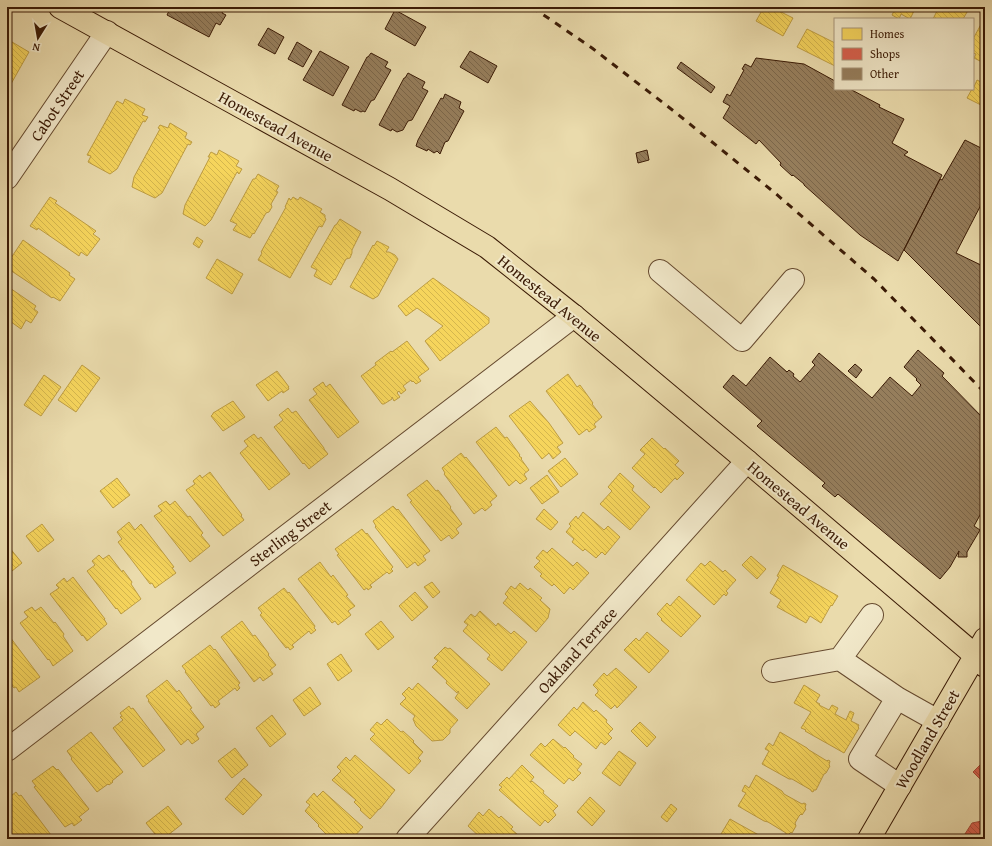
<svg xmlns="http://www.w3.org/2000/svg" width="992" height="846" font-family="'Gentium Book Plus',serif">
	<defs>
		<pattern id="homes-back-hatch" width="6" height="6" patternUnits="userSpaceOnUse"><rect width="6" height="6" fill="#f6d55c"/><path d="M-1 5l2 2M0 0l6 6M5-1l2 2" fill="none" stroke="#d4b64e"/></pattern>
		<pattern id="shops-back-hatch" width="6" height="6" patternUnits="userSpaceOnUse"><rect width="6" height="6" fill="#d6604d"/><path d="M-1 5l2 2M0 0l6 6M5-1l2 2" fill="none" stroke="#af4e3e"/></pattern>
		<pattern id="building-back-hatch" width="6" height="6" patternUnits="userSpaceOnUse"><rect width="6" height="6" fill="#967e5c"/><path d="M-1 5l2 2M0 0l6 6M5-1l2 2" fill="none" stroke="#7b664a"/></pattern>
	</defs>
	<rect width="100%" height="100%" fill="#eadbac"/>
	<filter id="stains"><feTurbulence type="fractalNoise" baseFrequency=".005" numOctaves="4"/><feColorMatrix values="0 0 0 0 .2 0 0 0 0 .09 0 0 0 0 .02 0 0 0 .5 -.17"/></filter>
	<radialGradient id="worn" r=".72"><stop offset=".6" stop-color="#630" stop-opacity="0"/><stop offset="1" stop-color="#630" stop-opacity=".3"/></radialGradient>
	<path fill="url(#homes-back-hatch)" stroke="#be9d42" d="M764 7H771L793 18 783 36 756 21Z
		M886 7H916L910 19 901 14 899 19 892 15 894 11Z
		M936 7H970L963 19H933L937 11 935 10Z
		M985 17V59L982 62 974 58 976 54 973 53V39Z
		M807 29 835 43V66L797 47Z
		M7 39 29 52 7 91Z
		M977 80 985 84V107L967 98 972 89H973Z
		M125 99 145 109 142 115 148 117 145 122 143 121 117 169 110 174 88 162 91 156 87 155 117 101 123 104Z
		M170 123 187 133 185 138 192 142 190 145 188 144 162 193 155 198 132 187 134 177 160 129 158 128 160 125 168 128Z
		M219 150 239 161 236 166 242 169 239 174 237 172 211 220 205 226 183 214 185 205 210 157H208L211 152 217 155Z
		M258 174 279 186 276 191 278 192 271 204 272 207 269 212 266 213 254 234 253 233 250 238 233 230 237 224 230 221 253 179H255Z
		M50 197 57 201 55 203 96 231 93 234 100 239 87 256 81 252 79 256 38 228 37 230 30 226Z
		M293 197 298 200 300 197 322 209 320 212 325 215V218L326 219 322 227 319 226 290 278 258 260 262 253 261 252 286 207H285L289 198 291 200Z
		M340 219 361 232 352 250V253L350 258 346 259 335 280 334 279 331 285 314 276 317 270 311 267 335 225H336Z
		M197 237 203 241 199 248 193 244Z
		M23 240 70 273 69 275 75 279 60 301 53 297 52 298 7 268V264Z
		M377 241 389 247 386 252H389L395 255 398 259 378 296 373 299 350 287 373 245 374 246Z
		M217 259 243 274 232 294 206 278Z
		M433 278 489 318V323L440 361 425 341 443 326 417 308 406 316 398 306Z
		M7 286 36 306 34 309 38 312 31 323 26 320 21 329 7 319Z
		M407 341 429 369 418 377 421 381 416 384 413 381 412 382 411 380 403 386 406 390 401 394 399 391 397 393 400 397 394 401 392 397V399L384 404H382L361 376 376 365 375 363 391 351 392 352Z
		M82 365 100 378 76 412 58 400Z
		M277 371 289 387H288L289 389 283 393 282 391 268 401 256 385Z
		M568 374 577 387 580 385 593 403 592 404 602 417 594 424 596 427 589 432 587 429 579 435 546 391Z
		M44 375 61 387 41 416 24 405Z
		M323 382 326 387 330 384 359 422 338 438 309 400 317 394 313 389Z
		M233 401 245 417 223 431 211 416 213 414V413Z
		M530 401 549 423 563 443 557 447 561 452 553 459 549 453 542 459 509 416Z
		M288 408 292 413 296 411 324 448V449L328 454 309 469 304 463 303 464 274 427 283 420 279 415Z
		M496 427 505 438 507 437 520 455 519 456 522 458 521 459 529 470 524 474 527 479 520 484 516 480 509 486 476 442Z
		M254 434 258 439 261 437 290 474 269 490 240 453 248 446 244 441Z
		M652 438 664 449 665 448 679 461 675 465 684 473 677 480 675 478 661 493 655 487 654 488 632 468 645 454 640 450Z
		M461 453 465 458 466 457 497 496 490 502 492 505 485 511 482 508 474 514 444 474 445 473 442 468Z
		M565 458 578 474 561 487 548 471Z
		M210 472 242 515 241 516 244 520 223 536 220 532H219L186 490 195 484 193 481 200 475 202 478Z
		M620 473 634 486 632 490 650 507 630 530 600 504 612 491 608 487Z
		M547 475 559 492 542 504 530 488Z
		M117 478 130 495 113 508 100 491Z
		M427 480 436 491 438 490 451 507 450 508 462 524 456 529 459 533 452 539 449 535 441 541 410 502 412 501 407 495Z
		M166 501 170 505 175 501 188 517 190 516 203 533 201 535 210 546 190 562 154 516 162 511 158 506Z
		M393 506 397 510 398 509 430 551 423 556 426 560 418 566 415 562 407 568 375 527 376 526 373 521Z
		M544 509 558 522 551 530 549 529 536 519Z
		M583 512 604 530 608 526 620 537 605 555 602 552 596 558 585 549 583 551 572 542 574 539 566 532 571 526 569 524 576 516 578 519Z
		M129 522 135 530 141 524 174 567 172 568 176 573 155 588 152 583 150 584 118 542 122 539 117 532Z
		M42 524 54 540 38 552 26 536Z
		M362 529 366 534 367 533 393 567 391 569 393 571 389 574 387 572 370 585 372 587 368 590 367 588 364 590 337 555 339 554 335 549Z
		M9 547 22 563 7 575V549Z
		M552 548 573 566 577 562 589 573 573 590 570 587 564 594 554 584 552 586 540 576 542 574 534 567 540 561 536 558 543 550 547 553Z
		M99 555 103 559 109 555 122 572 123 570 132 582 131 584 141 599 121 614 117 608 116 609 87 571 95 565 92 561Z
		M751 556 766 569 757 579 742 565Z
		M710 561 723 572 725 570 736 580 726 591 728 593 726 596 724 594 714 605 686 580 701 563 705 566Z
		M320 562 331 577 333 575 348 595 346 596 355 606 348 611 351 615 338 625 335 621 332 623 298 579Z
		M783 565 838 596 832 606 831 605 821 623 810 616 806 623 777 607 781 600 770 593 779 577 777 576Z
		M73 577 105 619H104L107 624 87 641 83 635 82 636 50 594 59 588 56 585 64 578 67 582Z
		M432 582 440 592 433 598 424 587Z
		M520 583 528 590 530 588 542 598 540 600 550 609 548 618 536 632 503 603 508 597 505 594 511 586 515 589Z
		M284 588 288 593 289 592 315 626 314 628 316 630 311 634 309 631 292 645 294 647 290 650 288 647 286 648 260 615 262 613 258 608Z
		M415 592 428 607 412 621 399 606Z
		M679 596 701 616 681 637 661 620 662 619 657 614 667 603 670 606Z
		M32 607 35 611 41 607 54 623 55 622 64 634 63 636 73 651 53 666 49 659 48 660 20 623 28 617 24 612Z
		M480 611 496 626 498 623 511 634 514 631 527 642 502 671 487 659 490 655 463 631 468 625 464 622 471 614 475 617Z
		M242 621 253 636 255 635 269 654 268 655 276 665 270 670 273 674 263 681 260 677 254 682 221 637Z
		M381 621 394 637 378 650 365 634Z
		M647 632 669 651 649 673 624 650 636 638 639 641Z
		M7 633 40 677 19 692 16 687 14 688 7 679Z
		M210 645 214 650 215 649 240 683 238 685 240 688 237 691 235 688 218 701 220 704 215 708 213 705 211 706 185 672 186 671 182 666Z
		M445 647 448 649 450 648 490 684 467 709 455 698 459 692 458 691 457 693 446 683 447 681 432 667 438 661 434 658Z
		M341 654 352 671 338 681 327 664Z
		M616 668 637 687 617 708 615 705 611 709 595 695 598 692V690L593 685 604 673 607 676Z
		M167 680 177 692 179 690 192 708 190 709 204 727 196 734 199 739 192 744 188 739 181 745 148 701 149 700 146 696Z
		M418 683 458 720 450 729V733L443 740 432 741 416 726 413 719 415 716 400 704 406 698 402 694 409 687 412 690Z
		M804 685 820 695 816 702 820 704 819 705 829 710 832 705 838 708 835 714 846 720 850 711 854 713 851 721 859 725 858 727 859 728 844 753 837 749 805 731 806 730 801 728 811 712 794 703Z
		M310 687 321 704 304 716 293 700Z
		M583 702 594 712 596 710 607 720 606 722 613 729 608 734 612 738 605 745 601 742 596 749 575 731 570 736 558 725 574 707 577 710Z
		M129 706 131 709 133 708 165 750 143 767 113 728 123 720 120 717 122 716 120 713Z
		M272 715 286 734 270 747 256 728Z
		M387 719 401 732 403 731 414 741 413 742 423 752 418 758 421 761 409 774 370 739 375 734 370 730 377 722 381 725Z
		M640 722 656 737 647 747 631 731Z
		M91 732 123 772 112 781 113 782 109 785 108 784 97 792 71 759 72 758 67 751Z
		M780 732 807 748 809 750 827 761 828 760 830 761 829 765 830 766 826 773 824 774 816 790H814L813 792 811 791V790L792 779H789L762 764 769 751 765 749 769 743 773 746Z
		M553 739 564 748 565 747 574 756 573 757 582 764 577 770 581 773 573 781 569 778 564 784 530 755 541 743 545 747Z
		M235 748 248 765 232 778 218 761Z
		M619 751 636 763 620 786 602 773Z
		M355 755 395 790 380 809H379L370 819 360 810 361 809 354 802 356 800 332 780 341 771 337 767 346 757 350 761Z
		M522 765 534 777 530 782H531L532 781 544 791 543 793 558 806 553 811 556 815 548 823 545 820 540 826 499 790 502 787 499 785 507 777 509 779Z
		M53 766 57 770 58 769 89 809 79 817 82 820 74 826 72 823 65 827 34 787 36 786 32 781Z
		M756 775 782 791 784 794 802 804 804 803 806 804 805 808 806 809 802 815 801 814 799 816 795 823 796 826 792 833 791 832 788 835 786 834V833L768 822 764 821 738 806 746 793 742 791 745 785 749 788Z
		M244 778 262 795 243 815 225 799Z
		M323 791 363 827 352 839H329L332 835 331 834 329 837 318 826 319 825 305 811 310 805 306 802 314 793 317 797Z
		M16 792 19 796 21 795 54 839H15L7 828V799Z
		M590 797 605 811 592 826 577 812Z
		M671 804 677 809 667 822 661 817Z
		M168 806 182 824 163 839H159L146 823Z
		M489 809 499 818 501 816 513 827 511 829 523 839H482L468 826 479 812 483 816Z
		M730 819 737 823 766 839H718Z"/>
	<path fill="url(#shops-back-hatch)" stroke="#a74b37" d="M985 760V784L973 772Z
		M981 819H985V839H963V837L972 823 982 821Z"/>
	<path fill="url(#building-back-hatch)" stroke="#3a1a05" d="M171 7H225L222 13 226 15 220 25 216 23 209 37 167 15Z
		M395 10 426 27 415 46 385 29Z
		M268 28 284 37 275 54 258 45Z
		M297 42 312 51 303 67 288 59Z
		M320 51 349 67 333 96 303 80Z
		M470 51 497 66 488 83 460 67Z
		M371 53 388 62 385 67 391 70 374 100H373L371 101 365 112 363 111 361 112 355 109 354 111 342 105 367 57H368Z
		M756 58 804 64 835 81V89H850L880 105 879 107 904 119 892 143 908 152 904 155 942 175 898 261 860 235 804 185V184L793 175 792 176 780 165 781 163 759 140 756 144 723 118 730 106 723 102 727 94 730 96 744 70 742 69 745 64 751 67Z
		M681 62 715 87 711 93 677 68Z
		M408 73 425 82 422 88 428 91 412 120 408 121 403 130 397 132 392 129 391 131 379 125 404 78H405Z
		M445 94 461 102 459 108 464 111 448 141 445 142 440 154 437 151 434 153 428 149 427 151 416 146 418 140 441 98 443 99Z
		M965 140 985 150V202L983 201 956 253 985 267V331L904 250 940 179 942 180Z
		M647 150 649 160 638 163 636 153Z
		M918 350 944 373 942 376 985 420V466H984L985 467V506L974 526 980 530 967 552V557H958L959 551 950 567 940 579 838 494 835 497 822 486 825 483 757 426 762 421 723 387 733 375 746 386 770 357 787 372 789 370 794 374 793 376 800 382 815 365 812 362 819 353 872 398 890 377 912 396 921 385 916 380 917 379 904 367Z
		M855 364 862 370 856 378 848 371Z"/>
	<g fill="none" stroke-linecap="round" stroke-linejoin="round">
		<g stroke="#664a2f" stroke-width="24">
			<path id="minor" d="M7 178 107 32
				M660 271 742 340 793 280
				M840 659 897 698
				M773 671 840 659 872 615
				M7 750 574 316
				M900 786 860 759 897 698 938 721
				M407 839 747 461"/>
		</g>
		<g stroke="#3a1a05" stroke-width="24">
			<path id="major" d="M60 7 390 189 487 247 574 316 747 461 976 656 985 666
				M869 839 985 639"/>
		</g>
		<use href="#minor" stroke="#f1e8c9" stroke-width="22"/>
		<use href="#major" stroke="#eadbac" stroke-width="22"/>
		<path stroke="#3a1a05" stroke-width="3" stroke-dasharray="7 7" stroke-linecap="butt" d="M532 7 592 48 675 112 775 193 874 279 985 393"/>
	</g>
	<g text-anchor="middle" stroke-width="4" stroke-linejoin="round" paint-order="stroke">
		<g font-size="16" fill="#3a1a05" stroke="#f1e8c9">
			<text transform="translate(57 105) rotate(-56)" y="6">Cabot Street</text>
			<text transform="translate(276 126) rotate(29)" y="6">Homestead Avenue</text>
			<text transform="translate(550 298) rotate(39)" y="6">Homestead Avenue</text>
			<text transform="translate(799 505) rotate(40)" y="6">Homestead Avenue</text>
			<text transform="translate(290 533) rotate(-37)" y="6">Sterling Street</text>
			<text transform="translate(577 650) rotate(-48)" y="6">Oakland Terrace</text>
			<text transform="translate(927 739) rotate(-60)" y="6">Woodland Street</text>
		</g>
	</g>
	<rect width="992" height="846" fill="none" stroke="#eadbac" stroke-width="24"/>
	<rect x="8" y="8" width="976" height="830" fill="none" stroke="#3a1a05" stroke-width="2"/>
	<rect x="12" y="12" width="968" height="822" fill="none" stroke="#3a1a05"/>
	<rect x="834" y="18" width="140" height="72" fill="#f1e8c9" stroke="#a8967b"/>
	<rect x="842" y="28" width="20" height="12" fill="#f6d55c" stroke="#a8967b"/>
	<text x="870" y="38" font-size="12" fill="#3a1a05">Homes</text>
	<rect x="842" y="48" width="20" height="12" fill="#d6604d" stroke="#a8967b"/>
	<text x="870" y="58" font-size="12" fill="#3a1a05">Shops</text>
	<rect x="842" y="68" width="20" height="12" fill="#967e5c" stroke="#a8967b"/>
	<text x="870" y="78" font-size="12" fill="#3a1a05">Other</text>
	<g transform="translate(38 38) rotate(191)" stroke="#f1e8c9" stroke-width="3" paint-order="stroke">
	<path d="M0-3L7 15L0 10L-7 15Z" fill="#3a1a05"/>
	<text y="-6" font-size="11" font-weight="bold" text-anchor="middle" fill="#3a1a05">N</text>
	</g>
	<rect width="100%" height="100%" filter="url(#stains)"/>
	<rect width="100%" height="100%" fill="url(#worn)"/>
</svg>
